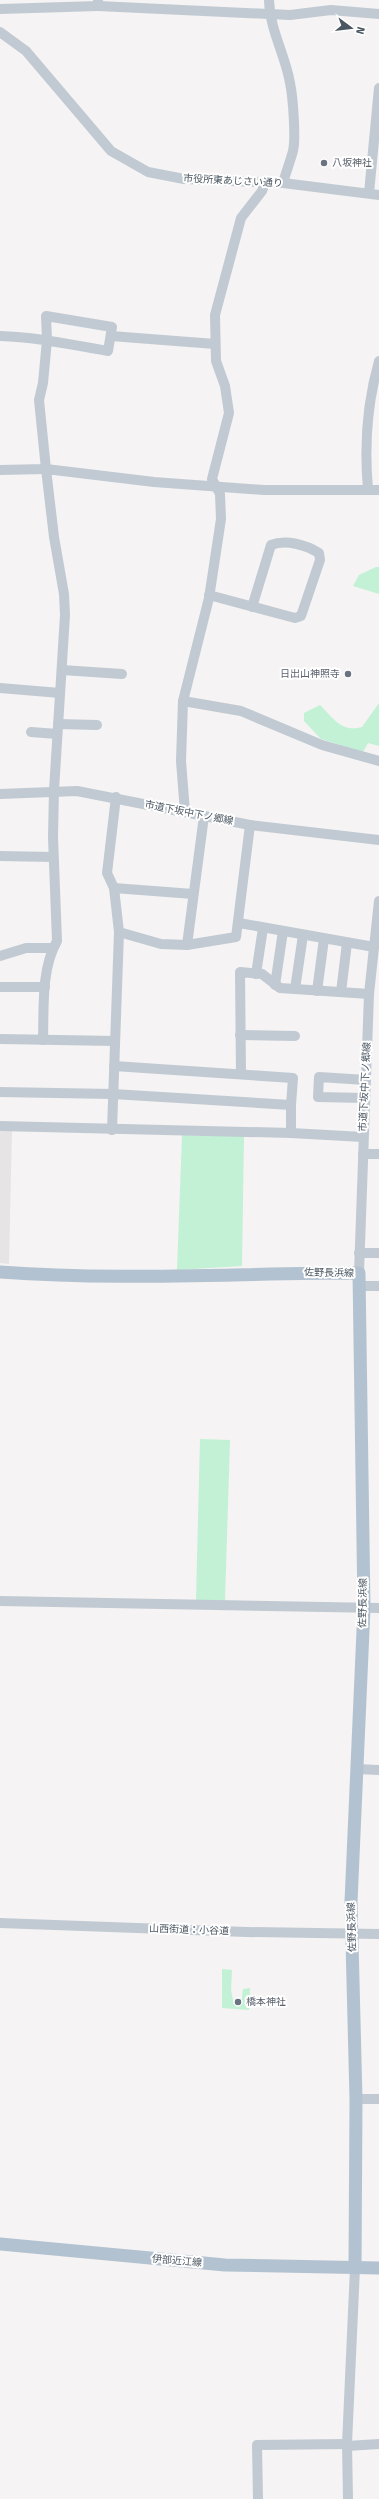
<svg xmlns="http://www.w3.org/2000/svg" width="379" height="2499" font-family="'Fira Sans','Noto Sans JP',sans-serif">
	<rect width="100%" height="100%" fill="#f5f3f3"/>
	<!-- education -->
	<polygon fill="#e6e4e5" points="0,1129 12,1129 9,1264 0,1263"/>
	<!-- green -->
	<g fill="#c3f1d5">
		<polygon points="376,567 379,567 379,594 353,586 359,575"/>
		<path d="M379,703V746L368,743L363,752L321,739L304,721V713L320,705C333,718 342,733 362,727Z"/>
		<polygon points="182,1135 244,1136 242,1266 177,1270"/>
		<polygon points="200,1439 230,1440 225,1601 196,1600"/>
		<polygon points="222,1969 232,1970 231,1990 234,2005 241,2005 243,1989 250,1988 249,2010 222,2008"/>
	</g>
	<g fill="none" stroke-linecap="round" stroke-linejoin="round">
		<!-- minor -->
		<g stroke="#c1cad2" stroke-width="10">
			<path d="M269,0C270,31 285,54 290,83C293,97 296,138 293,151C290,162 286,172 283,183"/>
			<polyline points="98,6 290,15 331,10 379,14"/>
			<polyline points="0,9 98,6 98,0"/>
			<polyline points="0,32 26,51 111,151 148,172 184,179 283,183 379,195"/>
			<polyline points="369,193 379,88"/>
			<path d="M0,336C37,337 72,345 108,351L112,327L46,316L47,340L43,383L39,400L46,469L0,470"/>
			<polyline points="111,336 215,344"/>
			<path d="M368,489C364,445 367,403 379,361"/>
			<path d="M209,595L295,618L301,616L320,560L319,553C306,545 286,539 271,545L252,607"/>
			<polyline points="62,670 122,674"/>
			<polyline points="0,688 60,693"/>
			<polyline points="183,701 241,711 322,745 379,761"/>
			<polyline points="58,724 97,725"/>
			<polyline points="31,732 57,734"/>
			<polyline points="0,794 77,791 250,825 379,840"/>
			<polyline points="185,812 181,761 183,701 209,598 221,519 220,494 212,479 229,413 225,386 216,361 215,315 241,218 262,191 265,183"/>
			<polyline points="0,856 53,857"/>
			<polyline points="114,888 193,894"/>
			<polyline points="239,923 374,947"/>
			<polyline points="119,932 161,944 187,945 236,937 250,825"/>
			<polyline points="187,945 204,816"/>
			<polyline points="0,956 26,948 53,948"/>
			<polyline points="256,974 263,928"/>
			<polyline points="275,985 283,931"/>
			<polyline points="0,987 45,987"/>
			<polyline points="295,989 303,935"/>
			<polyline points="317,991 324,939"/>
			<polyline points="341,992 347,943"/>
			<polyline points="240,1035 295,1036"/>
			<polyline points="0,1039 115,1041"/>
			<path d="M43,1040C44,1008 41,969 57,941L53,837L54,790L65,615L64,594L54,537L46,469L154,482L264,490H379"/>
			<polyline points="114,1066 293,1078 291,1105"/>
			<polyline points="241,1074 240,972 262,974 280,988 369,994"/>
			<polyline points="0,1092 113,1094 291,1105 291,1133"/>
			<polyline points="365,1098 318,1097 319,1077 366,1080"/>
			<polyline points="0,1126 291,1133 363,1137"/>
			<polyline points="112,1130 119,932 114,888 107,873 116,797"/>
			<polyline points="363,1154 379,1154"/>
			<polyline points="359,1253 379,1253"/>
			<polyline points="359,1273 369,994 379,901"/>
			<polyline points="359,1286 379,1286"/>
			<polyline points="0,1601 379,1608"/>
			<polyline points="356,1769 379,1770"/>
			<polyline points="0,1923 246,1932 379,1934"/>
			<polyline points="356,2099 379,2099"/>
			<polyline points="347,2446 379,2444"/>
			<polyline points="258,2499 257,2445 347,2444"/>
			<polyline points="348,2499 347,2444 355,2268"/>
		</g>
		<!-- major -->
		<g stroke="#b3c2d1" stroke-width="13">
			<path d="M0,1272C119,1281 239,1273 359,1273L364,1608L351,1902L356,2099L355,2268"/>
			<polyline points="0,2244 225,2265 379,2268"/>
		</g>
	</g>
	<!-- markers -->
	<g fill="#6b7280" stroke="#fff" stroke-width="1.5">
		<circle cx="324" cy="163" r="4"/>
		<circle cx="348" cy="674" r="4"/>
		<circle cx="238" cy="2002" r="4"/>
	</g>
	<g text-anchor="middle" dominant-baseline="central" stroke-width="4" stroke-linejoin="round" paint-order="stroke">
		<!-- worship labels -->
		<g font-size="10" fill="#5b616d" stroke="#fff" text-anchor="start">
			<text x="332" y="163">八坂神社</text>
			<text x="340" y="674" text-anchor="end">日出山神照寺</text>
			<text x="246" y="2002">橋本神社</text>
		</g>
		<!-- street labels -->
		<g font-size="10" fill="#4a5661" stroke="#fff">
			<text transform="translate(233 181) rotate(3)">市役所東あじさい通り</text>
			<text transform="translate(189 813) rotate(11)">市道下坂中下ノ郷線</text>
			<text transform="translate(365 1087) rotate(-87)">市道下坂中下ノ郷線</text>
			<text transform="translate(329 1273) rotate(1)">佐野長浜線</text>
			<text transform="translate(363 1603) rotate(-89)">佐野長浜線</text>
			<text transform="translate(352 1927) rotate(-92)">佐野長浜線</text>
			<text transform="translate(189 1930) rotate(2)">山西街道：小谷道</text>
			<text transform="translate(177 2261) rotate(5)">伊部近江線</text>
		</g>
	</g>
	<!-- north arrow -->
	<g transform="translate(351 28) rotate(105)" stroke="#ffffff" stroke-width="3" paint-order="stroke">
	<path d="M0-3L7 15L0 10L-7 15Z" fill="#4a5661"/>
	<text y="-6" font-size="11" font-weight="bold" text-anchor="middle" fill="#4a5661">N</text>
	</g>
</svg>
